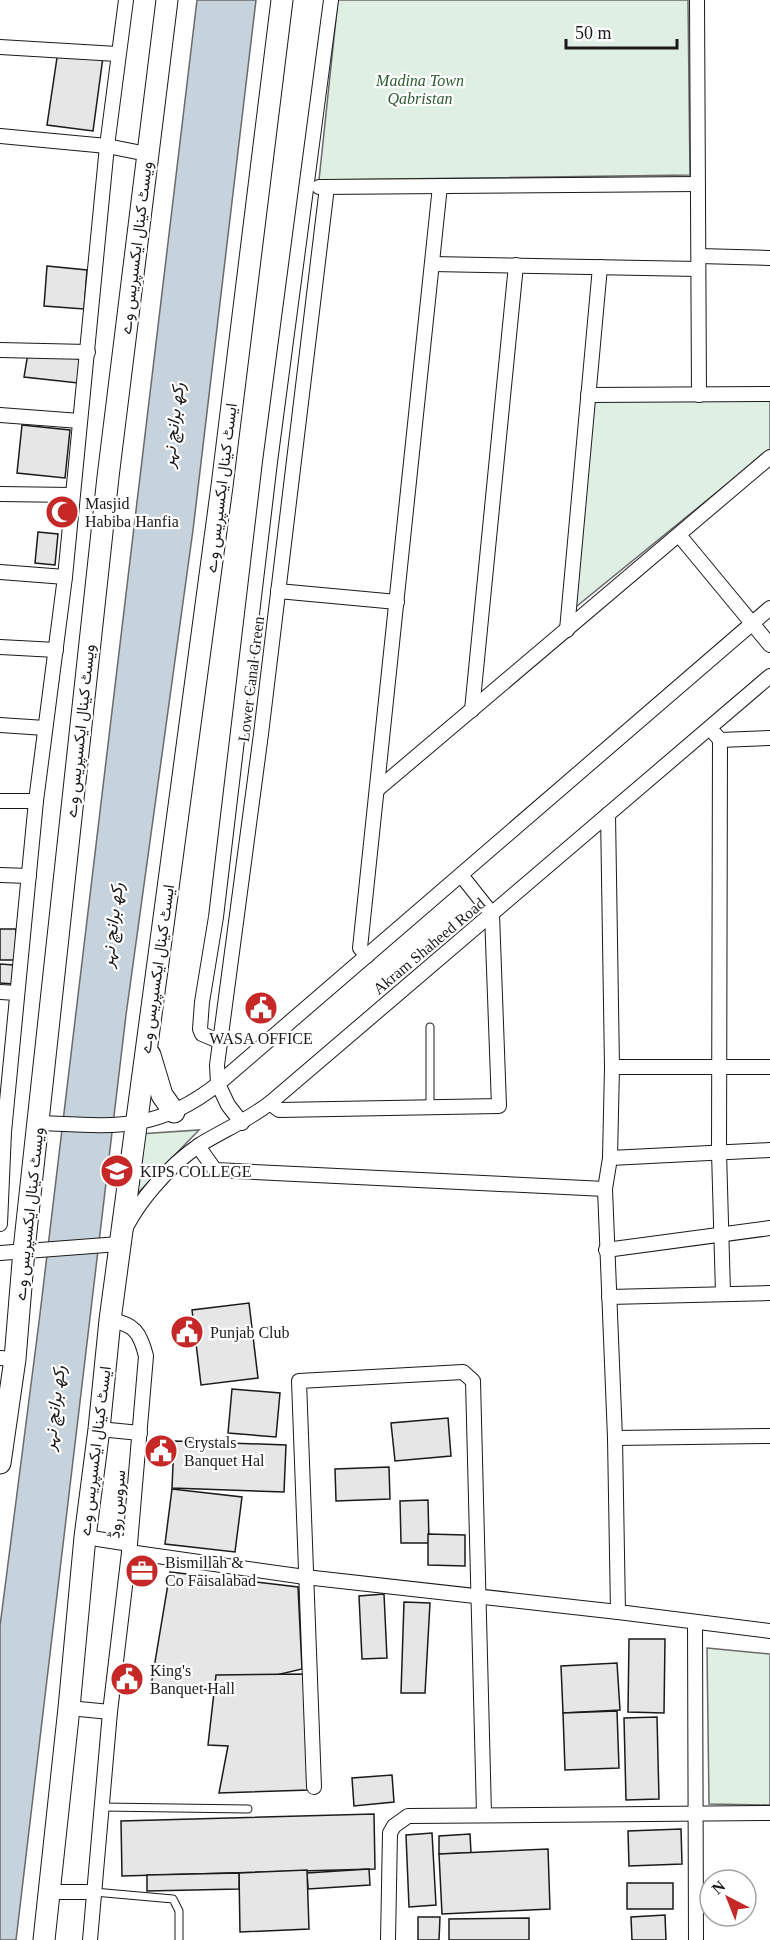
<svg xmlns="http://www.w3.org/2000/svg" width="770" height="1940" font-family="'Times New Roman',Vazirmatn,serif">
	<rect width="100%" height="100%" fill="#fff"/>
	<!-- green -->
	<g fill="#e0efe3" stroke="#6a6a6a" stroke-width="1.5">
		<polygon points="338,0 688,0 690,175 319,180"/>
		<polygon points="770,398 770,449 572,610 593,401"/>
		<polygon points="199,1130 134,1197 139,1134"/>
		<polygon points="707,1648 770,1654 770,1805 709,1804"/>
	</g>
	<!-- water -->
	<polygon fill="#c6d2dc" stroke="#6a6a6a" stroke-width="1.5" points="197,0 256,0 193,530 126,1015 16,1940 0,1940 0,1626 39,1322"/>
	<!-- building -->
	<g fill="#e6e6e6" stroke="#1a1a1a" stroke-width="1.5">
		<polygon points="58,51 103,57 93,131 47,125"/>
		<polygon points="47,266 87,270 84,309 44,306"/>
		<polygon points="28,353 81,359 78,383 24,377"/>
		<polygon points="22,425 70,430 65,478 17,473"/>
		<polygon points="38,532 58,534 55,565 35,563"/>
		<polygon points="0,929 16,929 15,960 0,960"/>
		<polygon points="0,964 14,965 13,984 0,983"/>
		<polygon points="249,1303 258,1378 201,1385 192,1310"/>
		<polygon points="232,1389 280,1393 276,1437 228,1433"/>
		<polygon points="448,1418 451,1456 395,1461 391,1423"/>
		<polygon points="174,1441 286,1445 284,1492 172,1488"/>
		<polygon points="389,1467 390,1499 336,1501 335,1469"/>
		<polygon points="172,1489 242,1497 235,1552 165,1544"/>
		<polygon points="428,1500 429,1543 401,1543 400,1501"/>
		<polygon points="428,1534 465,1535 465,1566 428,1565"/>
		<polygon points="170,1572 298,1587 302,1669 213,1690 151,1686"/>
		<polygon points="384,1594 387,1658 362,1659 359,1596"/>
		<polygon points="404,1602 430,1603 425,1693 401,1693"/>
		<polygon points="629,1639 665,1639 664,1713 628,1712"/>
		<polygon points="617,1663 620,1710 563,1713 561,1666"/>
		<polygon points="307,1674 310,1790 219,1793 228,1746 208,1745 216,1675"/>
		<polygon points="617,1711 619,1768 565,1770 563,1713"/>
		<polygon points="657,1717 659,1799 626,1800 624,1718"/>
		<polygon points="392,1775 394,1802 354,1806 352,1778"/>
		<polygon points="374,1814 375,1869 122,1876 121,1821"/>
		<polygon points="681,1829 682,1864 629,1866 628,1831"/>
		<polygon points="432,1833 436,1905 409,1907 406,1835"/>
		<polygon points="470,1834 471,1853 439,1854 439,1836"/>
		<polygon points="548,1849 550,1909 442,1914 439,1854"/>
		<polygon points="369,1869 370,1885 308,1889 307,1873"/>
		<polygon points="307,1870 309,1929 240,1932 239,1873"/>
		<polygon points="239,1873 239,1889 147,1891 147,1875"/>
		<rect x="627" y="1883" width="46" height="26"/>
		<polygon points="665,1915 666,1940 632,1940 631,1917"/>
		<polygon points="418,1917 440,1917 439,1940 418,1940"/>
		<polygon points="529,1918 529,1940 449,1940 449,1919"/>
	</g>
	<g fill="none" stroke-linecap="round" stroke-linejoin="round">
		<!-- lane casing -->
		<g stroke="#1a1a1a" stroke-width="9">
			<g id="lane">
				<polyline points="430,1027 430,1108"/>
				<polyline points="102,1807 248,1809"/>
				<polyline points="94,1892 173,1899 179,1911 179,1940"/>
			</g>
		</g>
		<!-- street casing -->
		<g stroke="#1a1a1a" stroke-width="16">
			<g id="street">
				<polyline points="697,0 699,395"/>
				<polyline points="0,47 117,54"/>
				<polyline points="0,136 107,146 147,154"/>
				<polyline points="319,187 698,184"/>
				<polyline points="699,256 770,258"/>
				<polyline points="432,264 698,269"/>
				<polyline points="0,350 88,352"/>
				<polyline points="588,395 770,394"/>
				<polyline points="0,415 80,421"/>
				<polyline points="0,494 72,495"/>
				<polyline points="679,535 770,645"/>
				<polyline points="0,572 65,577"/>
				<polyline points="278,591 397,602"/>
				<polyline points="567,630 600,267"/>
				<polyline points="0,647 56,650"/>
				<polyline points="472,710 516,265"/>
				<polyline points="0,725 45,728"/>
				<polyline points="715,734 720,740 770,738"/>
				<polyline points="720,740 719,1152 723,1293"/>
				<polyline points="378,789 770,457"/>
				<polyline points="0,801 36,801"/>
				<polyline points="608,814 612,1067 610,1158 605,1189 615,1438 618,1612 770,1631"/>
				<polyline points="0,875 29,876"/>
				<polyline points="367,956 360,948 440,186"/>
				<polyline points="0,992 17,993"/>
				<polyline points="221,1042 202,1034 200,1029 202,1002 216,917 270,462 331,0"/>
				<polyline points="612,1067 770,1067"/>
				<polyline points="270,1103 279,1110 499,1106 492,914 461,875"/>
				<path d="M39,1123C113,1126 156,1133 218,1084L217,1065L261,734L327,187"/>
				<polyline points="242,1123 228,1105 218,1084 770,608"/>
				<polyline points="198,1146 215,1170 605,1189"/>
				<polyline points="610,1158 770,1150"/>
				<polyline points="0,1224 4,1132 36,801 65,577 107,146 126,0"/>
				<polyline points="606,1250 770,1228"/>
				<path d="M0,1253L119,1244C131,1208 169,1165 201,1144C224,1130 248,1120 270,1103L770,676"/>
				<polyline points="609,1297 770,1293"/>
				<path d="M110,1320C134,1324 140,1332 146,1356L130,1544L110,1712"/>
				<polyline points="0,1358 15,1359"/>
				<polyline points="99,1429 140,1433"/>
				<polyline points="615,1438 770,1436"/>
				<polyline points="85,1537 130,1544"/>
				<polyline points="129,1552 305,1577 618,1612"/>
				<polyline points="695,1622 696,1940"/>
				<polyline points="69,1708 110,1712 90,1940"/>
				<polyline points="314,1787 299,1381 463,1372 473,1381 484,1814"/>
				<polyline points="49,1892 94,1892"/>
				<polyline points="388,1940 390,1833 394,1826 408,1816 770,1813"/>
			</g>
		</g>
		<!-- primary casing -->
		<g stroke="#1a1a1a" stroke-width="23">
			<g id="primary">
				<polyline points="150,1055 162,1095 174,1112"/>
				<polyline points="0,1463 15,1359 24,1250 108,477 167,0"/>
				<polyline points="44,1940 69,1708 85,1537 99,1429 110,1320 222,486 282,0"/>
			</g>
		</g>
		<!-- lane -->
		<use href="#lane" stroke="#fff" stroke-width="7"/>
		<!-- street -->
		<use href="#street" stroke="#fff" stroke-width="14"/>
		<!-- primary -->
		<use href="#primary" stroke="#fff" stroke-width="21"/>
	</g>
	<!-- icons -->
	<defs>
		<g id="mosque-disc" transform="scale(1.725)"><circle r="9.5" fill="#c62828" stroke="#fff"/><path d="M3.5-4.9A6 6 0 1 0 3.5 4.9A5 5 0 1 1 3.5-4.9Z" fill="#fff"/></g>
		<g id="civic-disc" transform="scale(1.725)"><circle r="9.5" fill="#c62828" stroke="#fff"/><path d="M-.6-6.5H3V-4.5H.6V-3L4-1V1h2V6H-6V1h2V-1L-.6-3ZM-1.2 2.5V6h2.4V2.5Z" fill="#fff"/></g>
		<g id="university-disc" transform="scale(1.725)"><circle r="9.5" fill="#c62828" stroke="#fff"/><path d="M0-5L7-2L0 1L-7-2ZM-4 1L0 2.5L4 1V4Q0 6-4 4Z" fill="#fff"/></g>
		<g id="office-disc" transform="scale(1.725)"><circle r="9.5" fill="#c62828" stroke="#fff"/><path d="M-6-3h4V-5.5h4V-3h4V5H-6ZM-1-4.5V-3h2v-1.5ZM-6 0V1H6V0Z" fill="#fff"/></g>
	</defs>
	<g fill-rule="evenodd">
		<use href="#mosque-disc" x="62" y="512"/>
		<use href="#civic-disc" x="261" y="1008"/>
		<use href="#university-disc" x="117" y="1171"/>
		<use href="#civic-disc" x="187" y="1332"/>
		<use href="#civic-disc" x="161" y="1451"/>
		<use href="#office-disc" x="142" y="1571"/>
		<use href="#civic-disc" x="127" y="1679"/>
	</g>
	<g text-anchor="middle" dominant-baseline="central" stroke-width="4.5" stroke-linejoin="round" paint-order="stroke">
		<!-- park labels -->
		<g font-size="16" font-style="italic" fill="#2b5a34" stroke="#fff">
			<text x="420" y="80">Madina Town<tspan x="420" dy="18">Qabristan</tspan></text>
		</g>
		<!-- street labels -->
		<g font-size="16" fill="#1a1a1a" stroke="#fff">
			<text transform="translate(136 248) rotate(-83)">ویسٹ کینال ایکسپریس وے</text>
			<text transform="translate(221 488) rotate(-83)">ایسٹ کینال ایکسپریس وے</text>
			<text transform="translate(251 679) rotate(-83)">Lower Canal Green</text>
			<text transform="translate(80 731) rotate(-84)">ویسٹ کینال ایکسپریس وے</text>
			<text transform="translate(429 946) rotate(-40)">Akram Shaheed Road</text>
			<text transform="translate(157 969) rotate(-82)">ایسٹ کینال ایکسپریس وے</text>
			<text transform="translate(29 1214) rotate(-84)">ویسٹ کینال ایکسپریس وے</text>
			<text transform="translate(95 1451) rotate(-83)">ایسٹ کینال ایکسپریس وے</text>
			<text transform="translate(117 1504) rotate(-85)">سروس روڈ</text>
		</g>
		<!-- poi labels -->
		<g font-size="16" fill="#1a1a1a" stroke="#fff" text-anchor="start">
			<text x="85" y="503">Masjid<tspan x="85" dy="18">Habiba Hanfia</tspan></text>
			<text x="261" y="1038" text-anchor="middle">WASA OFFICE</text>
			<text x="140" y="1171">KIPS COLLEGE</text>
			<text x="210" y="1332">Punjab Club</text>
			<text x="184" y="1442">Crystals<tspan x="184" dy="18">Banquet Hal</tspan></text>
			<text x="165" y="1562">Bismillah &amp;<tspan x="165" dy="18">Co Faisalabad</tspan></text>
			<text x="150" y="1670">King's<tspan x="150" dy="18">Banquet Hall</tspan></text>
		</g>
		<!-- water labels -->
		<g font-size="18" font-style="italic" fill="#1a1a1a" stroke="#fff">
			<text transform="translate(173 425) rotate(-83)">رکھ برانچ نہر</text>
			<text transform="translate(112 925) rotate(-83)">رکھ برانچ نہر</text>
			<text transform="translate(54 1408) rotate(-83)">رکھ برانچ نہر</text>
		</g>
	</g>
	<!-- north arrow -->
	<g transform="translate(728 1898) rotate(318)"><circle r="28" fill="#ffffff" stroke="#a3a3a3" stroke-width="1.5"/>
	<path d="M0-4.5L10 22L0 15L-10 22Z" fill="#c62828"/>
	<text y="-9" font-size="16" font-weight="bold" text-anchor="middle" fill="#1a1a1a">N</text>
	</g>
	<!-- scale -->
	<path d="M566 39v9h111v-9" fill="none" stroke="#1a1a1a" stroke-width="3"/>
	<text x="575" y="39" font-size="18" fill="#1a1a1a" stroke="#ffffff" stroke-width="4.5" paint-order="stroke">50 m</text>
</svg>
